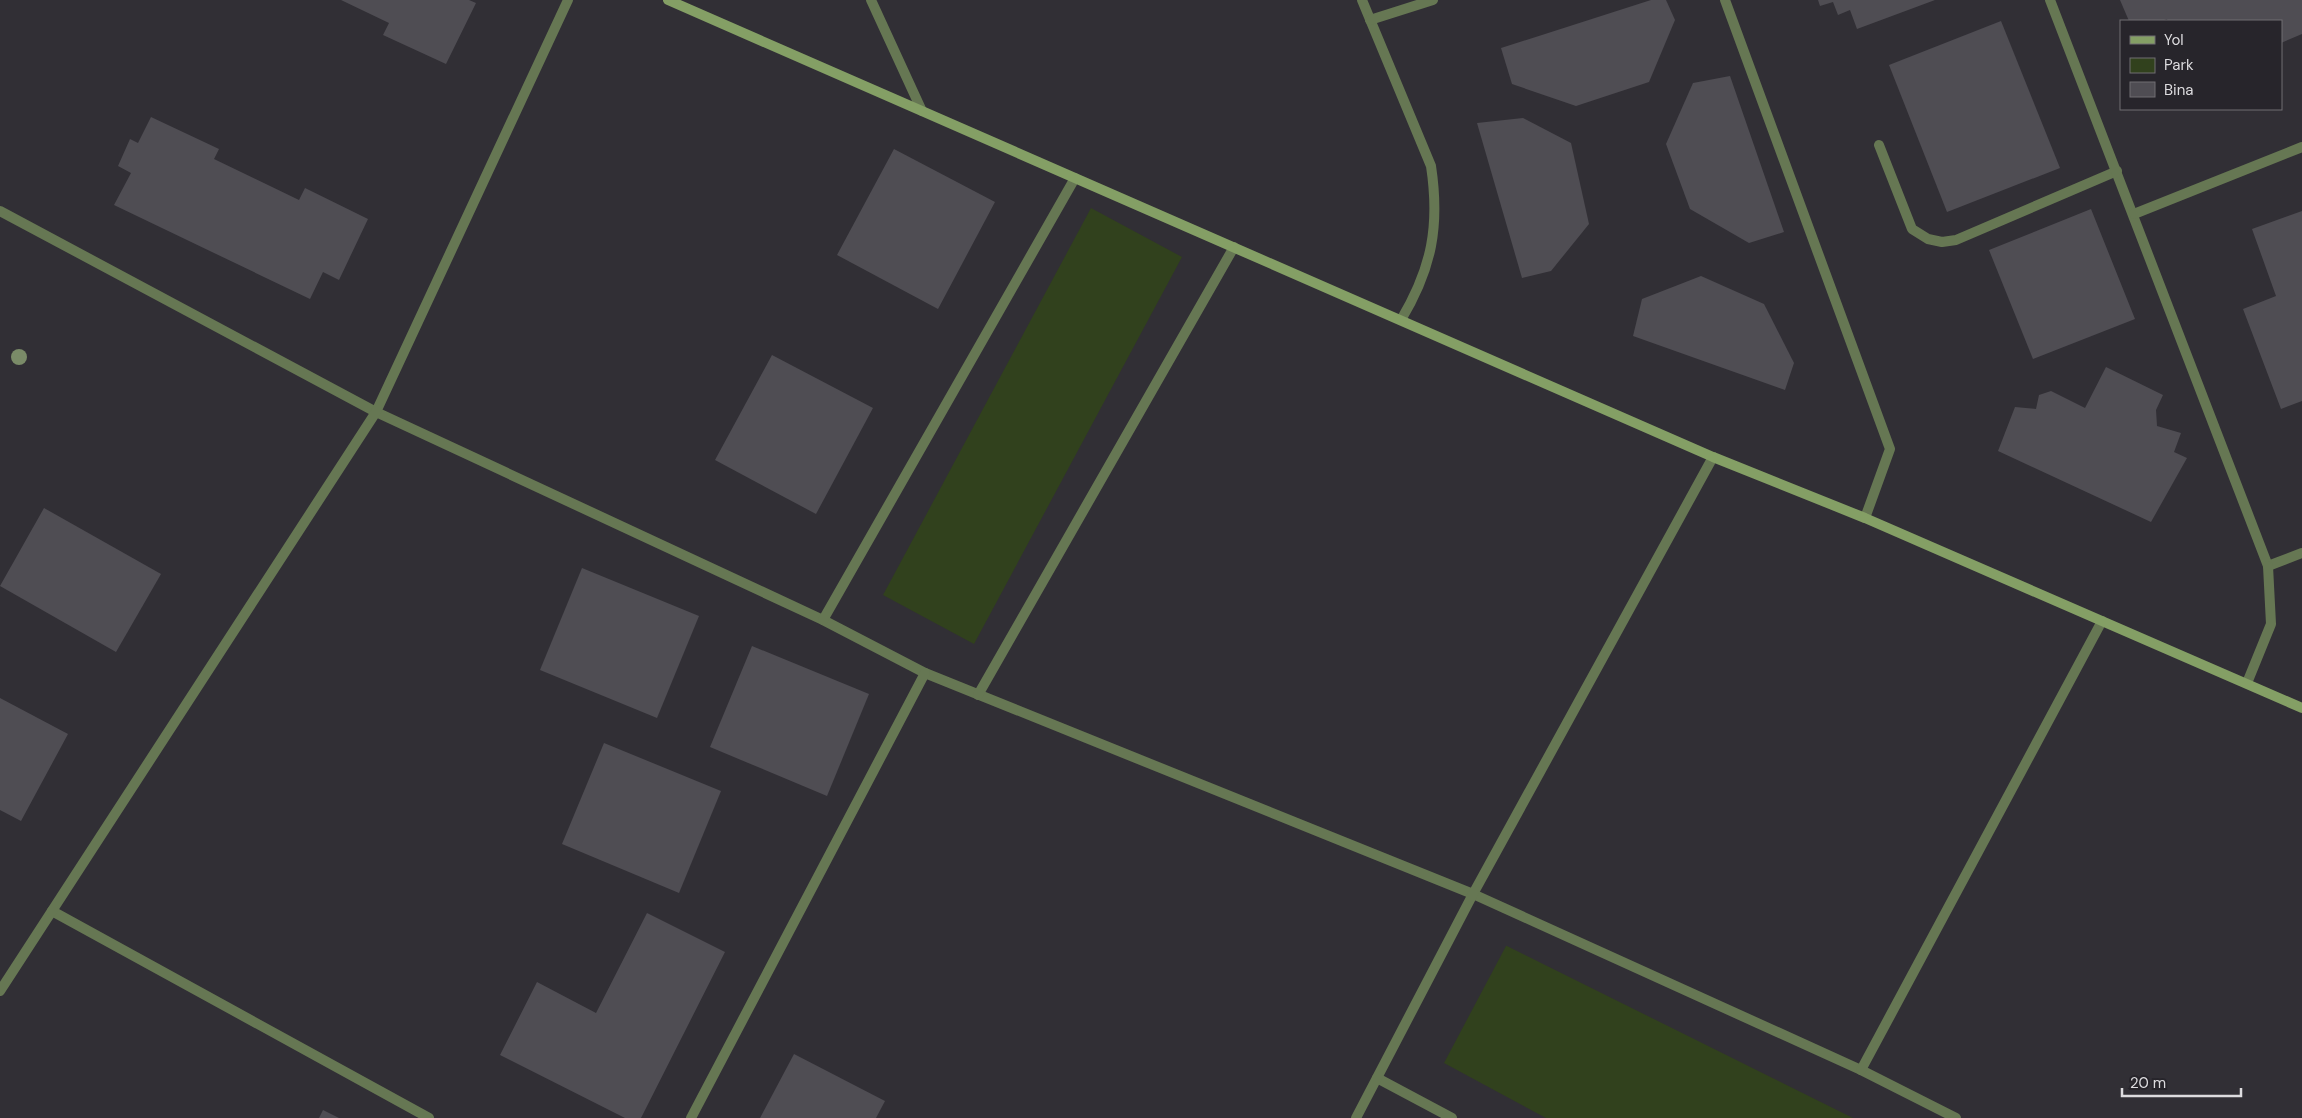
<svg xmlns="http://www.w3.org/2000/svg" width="2302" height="1118" font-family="'DM Sans',sans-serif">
	<rect width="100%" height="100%" fill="#312f35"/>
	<!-- green -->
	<g fill="#31411d">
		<polygon points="1091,208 1182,257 974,644 883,595"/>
		<polygon points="1506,946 1507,946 1853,1118 1546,1118 1444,1063"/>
	</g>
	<!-- building -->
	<g fill="#4f4d53">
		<polygon points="341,0 469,0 476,3 446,64 383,35 389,23"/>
		<polygon points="1651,0 1666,0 1675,20 1649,82 1576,106 1512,84 1501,48"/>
		<polygon points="1818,0 1935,0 1857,29 1850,10 1838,15 1833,2 1820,6"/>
		<polygon points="2120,0 2302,0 2302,34 2281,43 2281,21 2168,21 2167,19 2161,21 2129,21"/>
		<polygon points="2001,21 2060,168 1947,212 1889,65"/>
		<polygon points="1730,76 1784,232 1749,243 1690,209 1666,144 1693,83"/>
		<polygon points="151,117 219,149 214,159 299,200 305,188 368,219 339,280 323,272 310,299 114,205 131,173 118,166 130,139 138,143"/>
		<polygon points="1523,118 1571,143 1589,224 1551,271 1522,278 1477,123"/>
		<polygon points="894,149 995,202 938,309 837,255"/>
		<polygon points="2091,209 2135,319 2033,359 1989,250"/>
		<polygon points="2302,211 2302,401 2281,409 2243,309 2276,296 2252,229"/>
		<polygon points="1701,276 1764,304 1794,363 1785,390 1633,336 1642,299"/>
		<polygon points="772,355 873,408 816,514 715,460"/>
		<polygon points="2106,367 2163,395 2156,410 2157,426 2181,433 2174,452 2187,458 2151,522 1998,451 2015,407 2036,409 2039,395 2051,391 2085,408"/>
		<polygon points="44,508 161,574 116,652 0,586"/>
		<polygon points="582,568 699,616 657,718 540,670"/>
		<polygon points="752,646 869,694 827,796 710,747"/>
		<polygon points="0,698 68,734 21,821 0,810"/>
		<polygon points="604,743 721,791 679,893 562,844"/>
		<polygon points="647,913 725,952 641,1118 625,1118 500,1055 537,982 596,1013"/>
		<polygon points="794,1054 885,1101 876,1118 760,1118"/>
		<polygon points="323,1110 339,1118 319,1118"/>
	</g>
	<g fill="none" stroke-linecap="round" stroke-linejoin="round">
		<!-- lane -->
		<polyline stroke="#667753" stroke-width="10" points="1879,145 1912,229 1928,239 1942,242 1956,240 2117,171"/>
		<!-- street -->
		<g stroke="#667753" stroke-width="10">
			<polyline points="871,0 922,111"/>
			<path d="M1362,0L1431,166C1440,226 1432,268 1401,320"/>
			<polyline points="1725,0 1890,449 1865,518"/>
			<polyline points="2050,0 2268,566 2302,553"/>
			<polyline points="1370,20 1433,0"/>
			<polyline points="0,211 376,412 823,620 925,673 1473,894 1861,1070 1956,1118"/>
			<polyline points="2134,214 2302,147"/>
			<polyline points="823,620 1075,178"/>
			<polyline points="2247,683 2271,624 2268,566"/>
			<polyline points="978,695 1234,247"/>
			<polyline points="52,911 429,1118"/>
			<polyline points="0,991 376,412 568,0"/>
			<polyline points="1861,1070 2102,621"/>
			<polyline points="1377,1078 1452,1118"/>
			<polyline points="691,1118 925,673"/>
			<polyline points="1356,1118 1473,894 1713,457"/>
		</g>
		<!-- secondary -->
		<polyline stroke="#849f65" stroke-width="10" points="668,0 1713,457 1865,518 2302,708"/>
	</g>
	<!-- trees -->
	<circle fill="#7a8b68" cx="19" cy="357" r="8"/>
	<!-- legend -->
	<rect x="2120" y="20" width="162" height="90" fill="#27252b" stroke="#706e73"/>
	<rect x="2130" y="36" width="25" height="8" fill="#849f65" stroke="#706e73"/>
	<text x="2164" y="45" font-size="15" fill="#dddcdf">Yol</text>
	<rect x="2130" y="58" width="25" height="15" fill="#31411d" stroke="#706e73"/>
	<text x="2164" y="70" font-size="15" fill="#dddcdf">Park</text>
	<rect x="2130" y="82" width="25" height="15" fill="#4f4d53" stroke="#706e73"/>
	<text x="2164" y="95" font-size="15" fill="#dddcdf">Bina</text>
	<!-- scale -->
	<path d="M2122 1088v8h119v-8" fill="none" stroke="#dddcdf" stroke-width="2.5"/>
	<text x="2130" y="1088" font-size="15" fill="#dddcdf" stroke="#27252b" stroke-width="4" paint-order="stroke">20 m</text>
</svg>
